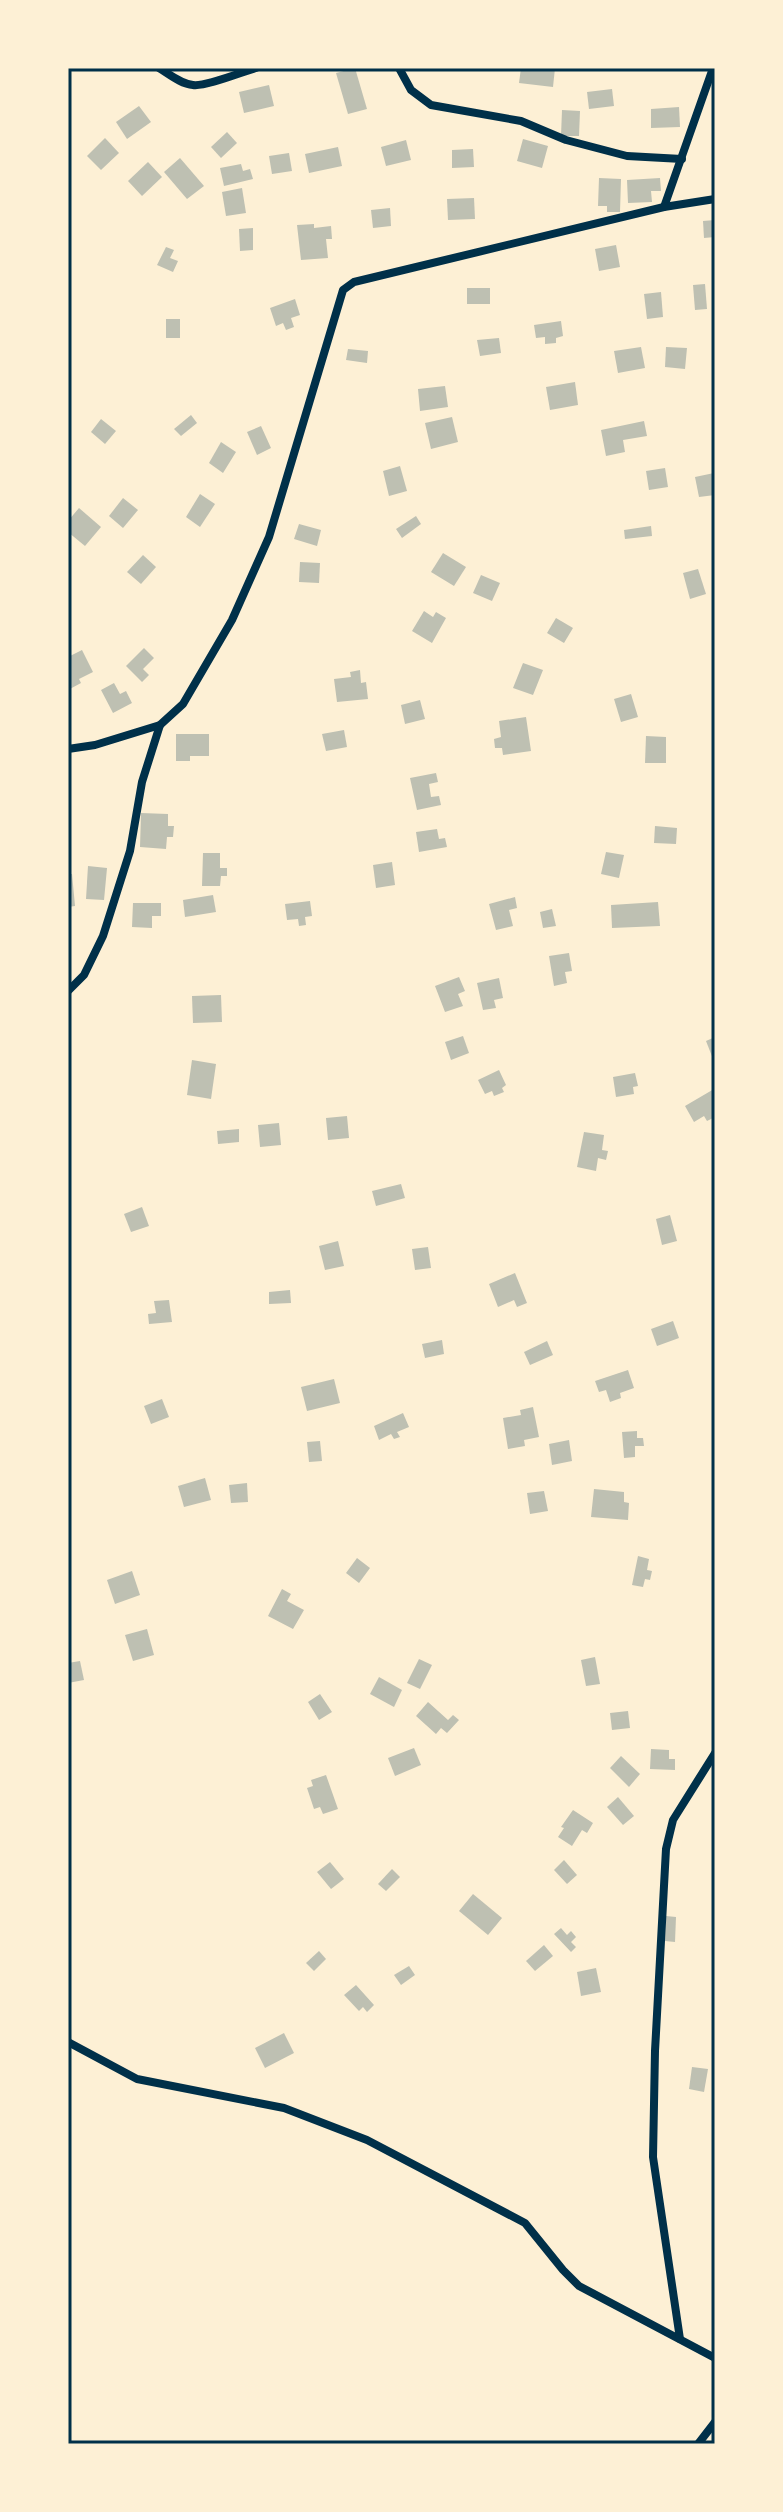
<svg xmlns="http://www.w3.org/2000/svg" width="783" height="2512" font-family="Mulish,sans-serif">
	<rect width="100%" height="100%" fill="#fdf0d5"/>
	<!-- building -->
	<g fill="#bec0b2">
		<polygon points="355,68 367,109 348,114 336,73"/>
		<polygon points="521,68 555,68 553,87 519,83"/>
		<polygon points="269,85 274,106 244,113 239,92"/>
		<polygon points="612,89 614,106 589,109 587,92"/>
		<polygon points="139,106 151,122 127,139 116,122"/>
		<polygon points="679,107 680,127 651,128 651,109"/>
		<polygon points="562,110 580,111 579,136 561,136"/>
		<polygon points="227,132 237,143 221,158 211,147"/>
		<polygon points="105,138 119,153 101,170 87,156"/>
		<polygon points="523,139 548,146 542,168 517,161"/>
		<polygon points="406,140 411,160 386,166 381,147"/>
		<polygon points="338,147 342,166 309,173 305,154"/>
		<polygon points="473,149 474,167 452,168 452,150"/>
		<polygon points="289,153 292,171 272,174 269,156"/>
		<polygon points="180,158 204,186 187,199 164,172"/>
		<polygon points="148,162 162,177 142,196 128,181"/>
		<polygon points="241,164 243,171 250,169 253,179 224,186 220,168"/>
		<polygon points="599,178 621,179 620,212 607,212 607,206 598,206"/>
		<polygon points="660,178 661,191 651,191 652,202 628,203 627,180"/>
		<polygon points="242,188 246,213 226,216 222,192"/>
		<polygon points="474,198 475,219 448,220 447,199"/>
		<polygon points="390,208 391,226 373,228 371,210"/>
		<polygon points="715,220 715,237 704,238 703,221"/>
		<polygon points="314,224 314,228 331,226 332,239 326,239 328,258 301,260 297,225"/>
		<polygon points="253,228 253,250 240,251 239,229"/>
		<polygon points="616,245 620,267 599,271 595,249"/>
		<polygon points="166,247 174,250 170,258 178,261 173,272 157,265"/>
		<polygon points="705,284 707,309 695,310 693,285"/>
		<rect x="467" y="288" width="23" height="16"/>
		<polygon points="661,292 663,317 647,319 644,294"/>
		<polygon points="295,299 300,315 291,318 294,327 286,330 283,323 276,326 270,308"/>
		<rect x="166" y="319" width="14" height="19"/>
		<polygon points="561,321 563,336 556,338 556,343 545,344 545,337 536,338 534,325"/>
		<polygon points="499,338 501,353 480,356 477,340"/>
		<polygon points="641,347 645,368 618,373 614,351"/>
		<polygon points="666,347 687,348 685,369 665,367"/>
		<polygon points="348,349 368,351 367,363 346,360"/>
		<polygon points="575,382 578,405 550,410 546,387"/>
		<polygon points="445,386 448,407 420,411 418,389"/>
		<polygon points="191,415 197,423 181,436 174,429"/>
		<polygon points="452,417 458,442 431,449 425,423"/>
		<polygon points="101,419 116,431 105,444 91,432"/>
		<polygon points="644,421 647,436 623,440 625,452 606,456 601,430"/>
		<polygon points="261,426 271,448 257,455 247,432"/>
		<polygon points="221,442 236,452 223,473 209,463"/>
		<polygon points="400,466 407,491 389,496 383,471"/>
		<polygon points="665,468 668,487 649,490 646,471"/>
		<polygon points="714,473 715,495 699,497 695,477"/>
		<polygon points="200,494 215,504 200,527 186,517"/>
		<polygon points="123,498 138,510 123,528 109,516"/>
		<polygon points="79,508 101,527 85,546 68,532 68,521"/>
		<polygon points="416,516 421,524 402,538 396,529"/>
		<polygon points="299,524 321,530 317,546 294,539"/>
		<polygon points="651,526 652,536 625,539 624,530"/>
		<polygon points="443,553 466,567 454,586 431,572"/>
		<polygon points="143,555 156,567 141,584 127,572"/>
		<polygon points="300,562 320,563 319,583 299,582"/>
		<polygon points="698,569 706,594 690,599 683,573"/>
		<polygon points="481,575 500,583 492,601 473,593"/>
		<polygon points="424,611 433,617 436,612 446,618 432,643 412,631"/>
		<polygon points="556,618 573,628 564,643 547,633"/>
		<polygon points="144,648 154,658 143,669 149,675 142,682 126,666"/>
		<polygon points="82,650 93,672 79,679 81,683 68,690 68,657"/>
		<polygon points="523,663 543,670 533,695 513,688"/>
		<polygon points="360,670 361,683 366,682 368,699 337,702 334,679 351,677 350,672"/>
		<polygon points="114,683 120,694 126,691 132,703 113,713 101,690"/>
		<polygon points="631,694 638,717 621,722 614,699"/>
		<polygon points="420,700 425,719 405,724 401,705"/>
		<polygon points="526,717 531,751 503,755 502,748 495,748 494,739 501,737 499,721"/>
		<polygon points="344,730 347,747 326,751 322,734"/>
		<polygon points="176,734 209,734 209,756 190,756 190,761 176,761"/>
		<polygon points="646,736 666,737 666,763 645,763"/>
		<polygon points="436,773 438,782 429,784 431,797 439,796 441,805 417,810 410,778"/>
		<polygon points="141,813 168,814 168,826 174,826 173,837 167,837 166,849 140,847"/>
		<polygon points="655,826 677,828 676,844 654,843"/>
		<polygon points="437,829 439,839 445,838 447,847 419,852 416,832"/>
		<polygon points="606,852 624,855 619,878 601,874"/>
		<polygon points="203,853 220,853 220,868 227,868 227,876 221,876 220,886 202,886"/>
		<polygon points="392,862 395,885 376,888 373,865"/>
		<polygon points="88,866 107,868 104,900 86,899"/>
		<polygon points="68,874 72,874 75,906 68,907"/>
		<polygon points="213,895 216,912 185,917 183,900"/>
		<polygon points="515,897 517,908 509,910 513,926 496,930 489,904"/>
		<polygon points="310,901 312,916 305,917 306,925 299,926 298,919 287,920 285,904"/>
		<polygon points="658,902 660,926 612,928 611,905"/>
		<polygon points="133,903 161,903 161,916 152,916 152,928 132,927"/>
		<polygon points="552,909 556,926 543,928 540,912"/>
		<polygon points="569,953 572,971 565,972 567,983 554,986 549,956"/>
		<polygon points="459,977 465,991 458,994 463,1006 445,1012 435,986"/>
		<polygon points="499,978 503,998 494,1000 496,1008 483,1010 477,983"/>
		<polygon points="221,995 222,1022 193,1023 192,996"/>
		<polygon points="463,1036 469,1053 451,1060 445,1042"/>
		<polygon points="715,1037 715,1064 706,1041"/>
		<polygon points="192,1060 216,1064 211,1099 187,1095"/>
		<polygon points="499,1070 506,1085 502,1088 504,1092 494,1096 492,1091 485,1094 478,1080"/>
		<polygon points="635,1073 638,1086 633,1087 634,1094 616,1097 613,1077"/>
		<polygon points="714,1089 715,1110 712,1112 715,1117 707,1121 704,1116 694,1122 685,1106"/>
		<polygon points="347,1116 349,1138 328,1140 326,1118"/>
		<polygon points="279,1123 281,1145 260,1147 258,1125"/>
		<polygon points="239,1129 239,1142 218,1144 217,1131"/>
		<polygon points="584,1132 604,1135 602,1150 608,1151 606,1160 598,1158 596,1171 577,1167"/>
		<polygon points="401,1184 405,1198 376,1206 372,1191"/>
		<polygon points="142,1207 149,1226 131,1232 124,1214"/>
		<polygon points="670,1215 677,1241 662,1245 656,1219"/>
		<polygon points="338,1241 344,1266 325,1270 319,1246"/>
		<polygon points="428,1247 431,1268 415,1270 412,1249"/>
		<polygon points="515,1273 527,1303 517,1307 514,1300 498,1307 489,1284"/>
		<polygon points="290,1290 291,1303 269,1304 269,1292"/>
		<polygon points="169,1300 172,1322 149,1324 148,1314 156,1313 154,1301"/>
		<polygon points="673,1321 679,1338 657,1346 651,1329"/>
		<polygon points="442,1340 444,1354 425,1358 422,1344"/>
		<polygon points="547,1341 553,1355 530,1365 524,1352"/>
		<polygon points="628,1370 634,1388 620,1393 621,1398 610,1402 606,1390 599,1392 595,1381"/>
		<polygon points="334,1379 340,1403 307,1411 301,1387"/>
		<polygon points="162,1399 169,1417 151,1424 144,1406"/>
		<polygon points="533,1407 539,1437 524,1440 525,1446 508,1449 503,1418 521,1415 520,1410"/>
		<polygon points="403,1413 409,1427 397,1432 400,1437 394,1439 391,1434 379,1440 374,1426"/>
		<polygon points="637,1431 637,1438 643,1438 644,1446 635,1446 635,1457 624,1458 622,1432"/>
		<polygon points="569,1440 572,1461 552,1465 549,1444"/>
		<polygon points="320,1441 322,1461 309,1462 307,1442"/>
		<polygon points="205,1478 211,1500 184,1507 178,1486"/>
		<polygon points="247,1483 248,1502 231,1503 229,1485"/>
		<polygon points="594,1489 624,1492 624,1502 629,1503 628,1520 591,1517"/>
		<polygon points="544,1491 548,1511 530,1514 527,1493"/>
		<polygon points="638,1556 649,1559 647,1570 652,1571 650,1580 645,1579 643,1587 632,1585"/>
		<polygon points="357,1558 370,1568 359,1583 346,1573"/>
		<polygon points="132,1571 140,1595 115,1604 107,1580"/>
		<polygon points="282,1589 291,1594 287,1601 304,1610 293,1629 268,1616"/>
		<polygon points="147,1629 154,1655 133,1661 125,1635"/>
		<polygon points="595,1657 600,1684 586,1686 581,1660"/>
		<polygon points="419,1659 432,1665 420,1689 407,1683"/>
		<polygon points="80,1661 84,1680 68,1683 68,1663"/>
		<polygon points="379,1677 402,1690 394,1707 370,1694"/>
		<polygon points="320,1694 332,1712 319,1720 308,1702"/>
		<polygon points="428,1702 448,1720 453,1715 459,1720 447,1733 441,1728 436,1734 416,1716"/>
		<polygon points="628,1711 630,1728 612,1730 610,1713"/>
		<polygon points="414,1748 421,1765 395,1776 388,1758"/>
		<polygon points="651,1749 669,1750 669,1759 675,1759 675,1770 650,1769"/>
		<polygon points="621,1756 640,1774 629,1787 610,1768"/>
		<polygon points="326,1775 338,1809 323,1814 320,1807 314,1809 307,1788 313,1786 311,1780"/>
		<polygon points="618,1797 634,1816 623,1825 607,1807"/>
		<polygon points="573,1810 593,1823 587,1833 582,1830 572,1846 558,1837 564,1828 561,1827"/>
		<polygon points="564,1860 577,1875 567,1884 554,1870"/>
		<polygon points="330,1862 344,1879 331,1889 317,1872"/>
		<polygon points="392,1869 400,1877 386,1891 378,1884"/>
		<polygon points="473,1894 502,1918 488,1935 459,1911"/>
		<polygon points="666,1916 676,1917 675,1942 665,1941"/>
		<polygon points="561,1928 567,1935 571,1931 576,1937 571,1942 576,1947 571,1952 554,1934"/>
		<polygon points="544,1945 553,1956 535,1971 526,1961"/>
		<polygon points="319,1951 326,1959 314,1971 306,1963"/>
		<polygon points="409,1966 415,1975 401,1985 394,1975"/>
		<polygon points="596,1968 601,1992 581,1996 577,1972"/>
		<polygon points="356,1985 374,2005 367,2012 363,2007 359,2011 344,1995"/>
		<polygon points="284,2033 294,2053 265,2068 255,2048"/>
		<polygon points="692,2067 708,2069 704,2092 689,2089"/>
	</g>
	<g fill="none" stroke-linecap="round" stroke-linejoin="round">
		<!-- minor -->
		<g stroke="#003049" stroke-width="8">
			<path d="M159,68C169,74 181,84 193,85C205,87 242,72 256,68"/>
			<polyline points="399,68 411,90 431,105 521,121 566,140 627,156 682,159"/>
			<polyline points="664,207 713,68"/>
			<polyline points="68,749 95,745 160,725 183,704 232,620 269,537 343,290 354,282 664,207 715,199"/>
			<polyline points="68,991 84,975 103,936 130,851 142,782 160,725"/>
			<polyline points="68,2042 137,2079 284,2108 367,2140 525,2223 563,2270 579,2286 715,2358"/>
			<polyline points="680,2339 653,2157 655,2051 666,1849 673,1820 715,1753"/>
			<polyline points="698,2444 715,2422"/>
		</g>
	</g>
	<!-- border -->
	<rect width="783" height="2512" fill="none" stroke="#fdf0d5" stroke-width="140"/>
	<rect x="70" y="70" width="643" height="2372" fill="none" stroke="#003049" stroke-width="3"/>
</svg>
